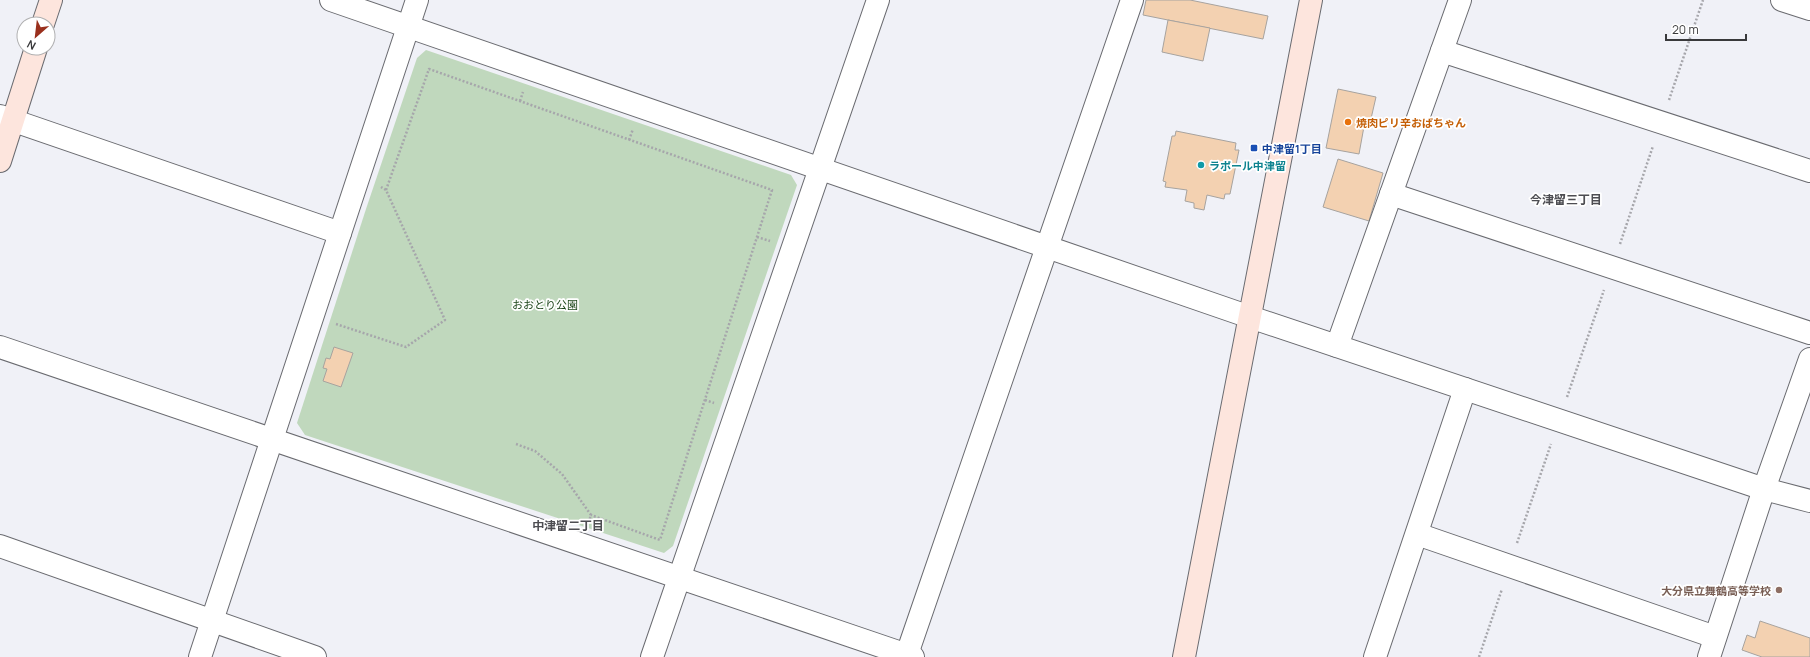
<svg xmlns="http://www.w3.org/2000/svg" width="1810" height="657" font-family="Manrope,'Noto Sans JP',sans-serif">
	<rect width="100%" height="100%" fill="#f0f1f7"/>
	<!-- green -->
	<polygon fill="#c0d8bd" points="426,50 791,175 797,185 673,546 664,553 305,435 297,423 366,209 417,58"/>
	<!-- building -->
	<g fill="#f3d1b1" stroke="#a7a39f">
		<polygon points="1146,0 1190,0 1268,16 1263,39 1143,15"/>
		<polygon points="1168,20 1210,28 1203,61 1162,52"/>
		<polygon points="1338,89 1376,97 1370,123 1365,121 1359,154 1326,148"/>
		<polygon points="1176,131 1236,143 1235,150 1239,150 1230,194 1225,194 1224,199 1207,195 1204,210 1194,208 1194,203 1185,201 1187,190 1165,187 1166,182 1163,181 1172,136 1175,136"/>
		<polygon points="1338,159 1383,173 1369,221 1323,207"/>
		<polygon points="334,347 353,353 341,387 323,381 327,369 323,368 326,358 330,359"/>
		<polygon points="1760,621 1810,638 1810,657 1762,657 1742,650 1747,635 1755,638"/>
	</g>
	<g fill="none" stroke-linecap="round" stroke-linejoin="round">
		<!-- street casing -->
		<g stroke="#6a6b70" stroke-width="24">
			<g id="street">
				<polyline points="331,0 1250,317 1764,489 1810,501"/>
				<polyline points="1782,0 1810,9"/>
				<polyline points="1442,51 1810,171"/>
				<polyline points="0,116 340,233"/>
				<polyline points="1391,194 1810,333"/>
				<polyline points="1337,346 1460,0"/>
				<polyline points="0,347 913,657"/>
				<polyline points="1417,534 1715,637"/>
				<polyline points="0,546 315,657"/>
				<polyline points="200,657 417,0"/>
				<polyline points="652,657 878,0"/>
				<polyline points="906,657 1132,0"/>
				<polyline points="1375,657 1465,389"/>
				<polyline points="1709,657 1764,489 1810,359"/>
			</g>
		</g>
		<!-- secondary casing -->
		<g stroke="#6a6b70" stroke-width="24">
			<g id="secondary">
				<polyline points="43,24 51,0"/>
				<polyline points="0,161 36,48"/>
				<polyline points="1184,657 1311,0"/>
			</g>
		</g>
		<!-- path -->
		<g stroke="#a6a6ab" stroke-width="2.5" stroke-dasharray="2 2" stroke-linecap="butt">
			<polyline points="1669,100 1703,0"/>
			<polyline points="520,101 523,92"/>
			<polyline points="629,140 633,129"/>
			<polyline points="386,190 429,69 772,190 660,540 591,515"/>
			<polyline points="757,237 770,241"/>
			<polyline points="1620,244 1653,146"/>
			<polyline points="336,324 406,347 445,320 386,190 381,187"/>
			<polyline points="1567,397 1604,290"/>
			<polyline points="705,400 714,403"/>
			<polyline points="516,444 535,451 562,474 591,515 589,521"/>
			<polyline points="1517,543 1551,444"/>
			<polyline points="1479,657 1502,589"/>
		</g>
		<!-- street -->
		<use href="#street" stroke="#fff" stroke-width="22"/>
		<!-- secondary -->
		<use href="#secondary" stroke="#fde5dd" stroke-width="22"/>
	</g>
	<!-- markers -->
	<circle fill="#e8710a" stroke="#fff" stroke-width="1.5" cx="1348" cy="122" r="4"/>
	<rect fill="#1a4fb4" stroke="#fff" stroke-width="1.5" x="1250" y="144" width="8" height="8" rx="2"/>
	<circle fill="#0f9aa8" stroke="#fff" stroke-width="1.5" cx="1201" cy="165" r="4"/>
	<circle fill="#8d6e63" stroke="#fff" stroke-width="1.5" cx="1779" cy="590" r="4"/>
	<g text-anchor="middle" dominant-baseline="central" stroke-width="3.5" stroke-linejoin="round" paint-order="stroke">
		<!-- food labels -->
		<g font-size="11" font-weight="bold" fill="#c56008" stroke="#fff" text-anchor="start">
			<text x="1356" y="122">焼肉ピリ辛おばちゃん</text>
		</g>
		<!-- transit labels -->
		<g font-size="11" font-weight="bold" fill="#164399" stroke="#fff" text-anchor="start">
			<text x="1262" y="148">中津留1丁目</text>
		</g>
		<!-- culture labels -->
		<g font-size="11" font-weight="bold" fill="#0d838f" stroke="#fff" text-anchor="start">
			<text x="1209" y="165">ラポール中津留</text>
		</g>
		<!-- park labels -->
		<g font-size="11" fill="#1b4518" stroke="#fff">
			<text x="545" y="304">おおとり公園</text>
		</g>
		<!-- education labels -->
		<g font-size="11" font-weight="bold" fill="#785e54" stroke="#fff" text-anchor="end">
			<text x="1771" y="590">大分県立舞鶴高等学校</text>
		</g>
		<!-- neighbourhood labels -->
		<g font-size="12" font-weight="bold" fill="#4d4d52" stroke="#fff">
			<text x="1566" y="199">今津留三丁目</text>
			<text x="568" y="525">中津留二丁目</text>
		</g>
	</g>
	<!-- north arrow -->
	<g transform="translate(36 36) rotate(208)"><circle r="19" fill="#ffffff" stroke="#b0b0b1"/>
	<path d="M0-3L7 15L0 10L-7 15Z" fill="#9a301d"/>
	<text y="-6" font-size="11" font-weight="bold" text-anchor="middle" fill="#39393b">N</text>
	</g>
	<!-- scale -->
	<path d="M1666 34v6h80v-6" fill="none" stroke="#39393b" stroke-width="2"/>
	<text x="1672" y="34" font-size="12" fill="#39393b" stroke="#ffffff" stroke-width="3" paint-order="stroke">20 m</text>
</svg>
